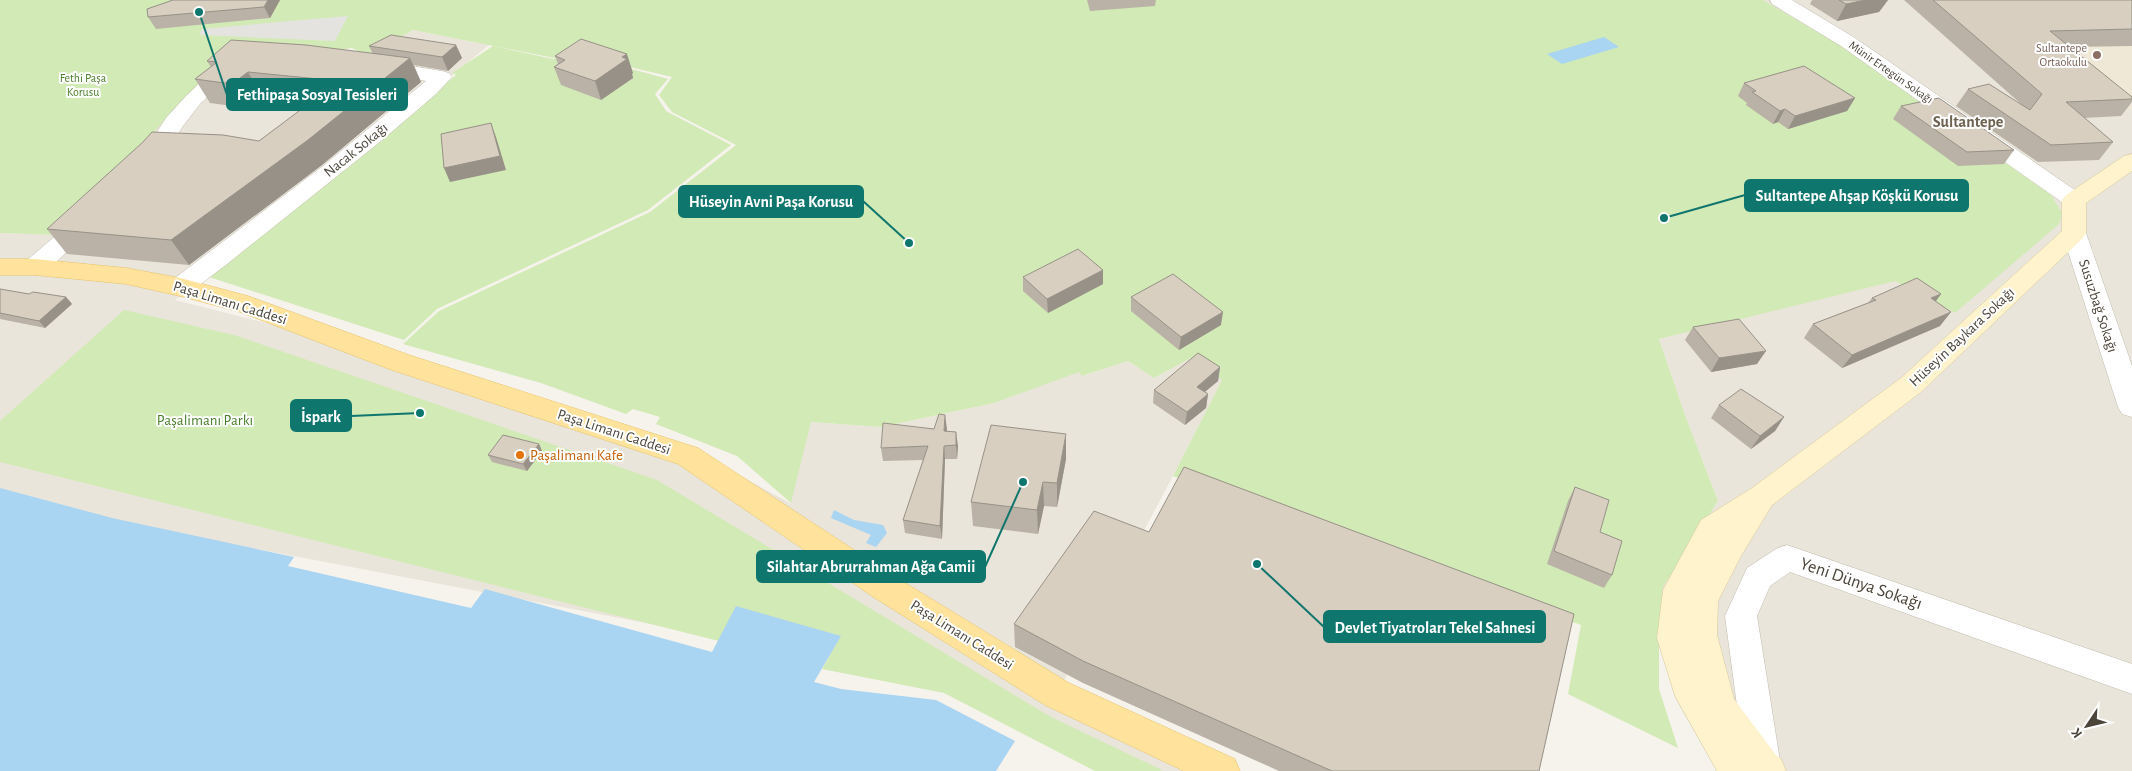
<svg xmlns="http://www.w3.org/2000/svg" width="2132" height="771" font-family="'Alegreya Sans',sans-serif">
	<rect width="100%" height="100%" fill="#f6f3ec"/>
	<!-- residential -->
	<g fill="#eae5da">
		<polygon points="1761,0 2132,0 2132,771 1717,771 1676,700 1659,632 1663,587 1718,501 1685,415 1659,339 1891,278 1955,312 2061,218 2050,192 1832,42"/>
		<polygon points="413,30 489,45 175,300 400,357 688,447 790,503 810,422 881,427 994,403 1079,371 1083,376 1128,361 1154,378 1191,358 1222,380 1173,476 1057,694 1229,771 1112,771 976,686 0,500 0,233 58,235 230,49 367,56"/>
	</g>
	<!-- education -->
	<polygon fill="#efe8d6" points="1991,0 2132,0 2132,111"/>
	<!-- green -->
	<g fill="#d2eab5">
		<polygon points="0,0 1763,0 1841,46 2051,195 2062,213 2059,224 1955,313 1895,281 1659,339 1685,415 1718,501 1663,587 1659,632 1659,689 1678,748 1568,694 1581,625 1173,476 1222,380 1191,358 1154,378 1128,361 1082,376 1079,372 994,403 881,427 811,422 791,503 737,456 656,424 660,417 633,409 626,414 541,383 403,344 439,311 650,212 736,145 672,112 659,95 672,77 588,57 668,79 655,94 666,111 731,145 648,210 437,309 404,340 209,277 456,75 452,73 493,46 553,59 582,56 554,58 413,30 367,56 352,48 312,54 231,49 58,235 0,233"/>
		<polygon points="124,310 234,335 657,480 1051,717 1164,771 1095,771 944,693 822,669 841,636 736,607 719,641 0,462 0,421"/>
	</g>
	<!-- parking -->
	<polygon fill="#e5e3e0" points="348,16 335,41 199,35 202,29"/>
	<!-- water -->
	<g fill="#a9d4f2">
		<polygon points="1604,37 1619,47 1562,64 1547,54"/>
		<polygon points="0,488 112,518 294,557 288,566 471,608 485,589 712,652 736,606 841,636 814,682 841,689 936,700 1015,741 996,771 0,771"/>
		<polygon points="834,510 854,520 883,525 887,533 876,547 866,543 871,535 831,518"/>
	</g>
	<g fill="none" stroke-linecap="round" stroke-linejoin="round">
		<!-- street casing -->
		<g stroke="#c2bbae" stroke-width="1">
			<g id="street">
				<polygon points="1770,0 1792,0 1855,38 2082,195 2086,200 2082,205 2074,207 2066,205 1841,46 1772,4"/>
				<polygon points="229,60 236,62 239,66 200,104 183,126 156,168 148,170 140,168 137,163 166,118 186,96 222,62"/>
				<polygon points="380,61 442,71 449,73 452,77 436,94 381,141 227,264 189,293 180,296 171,293 167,287 171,281 323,166 426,81 373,71 370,67 373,63"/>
				<polygon points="88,212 96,215 100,220 96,225 44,273 35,275 26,273 23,267 26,261 80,215"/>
				<polygon points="2074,225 2083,228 2086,233 2132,366 2132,417 2122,414 2118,407 2062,233 2065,228"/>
				<polygon points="1787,545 2132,664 2132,694 1790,572 1770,586 1757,616 1781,767 1779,771 1736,771 1741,759 1744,758 1725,616 1747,568 1776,549"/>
			</g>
		</g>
		<!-- secondary casing -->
		<g stroke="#d6c79b" stroke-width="1">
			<polygon id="secondary" points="2132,154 2132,171 2086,203 2086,233 2083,238 1921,392 1772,505 1741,556 1718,601 1717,635 1734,699 1776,755 1781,759 1786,771 1717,771 1675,696 1657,638 1663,590 1701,520 1752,488 1901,378 2062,231 2062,200 2066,195 2124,156"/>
		</g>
		<!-- primary casing -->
		<g stroke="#e6c16a" stroke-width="1">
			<polygon id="primary" points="0,259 35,259 126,268 180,278 248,296 409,355 698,448 897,578 1069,683 1235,759 1240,771 1184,771 1045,705 875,598 678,464 389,369 240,312 180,296 126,284 35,275 0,275"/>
		</g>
		<!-- street -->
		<use href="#street" fill="#fff" fill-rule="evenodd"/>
		<!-- secondary -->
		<use href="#secondary" fill="#fff3cd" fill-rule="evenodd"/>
		<!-- primary -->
		<use href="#primary" fill="#ffe39c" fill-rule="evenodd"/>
	</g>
	<!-- wall -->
	<g fill="#bab2a6">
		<polygon points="280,0 270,18 156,29 148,17"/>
		<polygon points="1087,0 1156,0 1155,6 1090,11"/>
		<polygon points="1812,0 1888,0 1879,12 1837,21 1810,4"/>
		<polygon points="1904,0 2132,0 2132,46 2070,47 2132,99 2132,102 2121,116 2084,118 2113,142 2099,160 2038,162 1956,106 1968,89 2021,104"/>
		<polygon points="456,45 462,58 448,71 414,65 421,82 322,165 189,265 67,254 47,229 259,141 313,101 262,96 247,108 210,103 195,79 211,67 207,61 373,54 369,46"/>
		<polygon points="555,56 633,73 632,74 633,78 601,100 561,85 554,67 558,64"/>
		<polygon points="1744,83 1855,98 1847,111 1788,129 1778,122 1773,124 1746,105 1747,103 1738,96"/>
		<polygon points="1901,106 2014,150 2004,164 1958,166 1893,119"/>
		<polygon points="1023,277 1103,284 1048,313 1023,291"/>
		<polygon points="0,289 29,294 66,297 72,304 45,328 0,319"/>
		<polygon points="1131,297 1221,325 1179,350 1131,311"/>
		<polygon points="1872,298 1935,301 1940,326 1842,368 1804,338 1813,324 1868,303"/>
		<polygon points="1693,327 1757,364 1711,372 1685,340"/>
		<polygon points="1220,367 1218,381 1205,392 1208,394 1206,408 1185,425 1153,403 1154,390"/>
		<polygon points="1719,405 1784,417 1775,431 1751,449 1711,418"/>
		<polygon points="947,431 958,446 957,459 945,459 942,539 905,533 903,520 923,460 883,461 881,448"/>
		<polygon points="539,444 542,451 527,471 492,462 488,455"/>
		<polygon points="1066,459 1057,507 1044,506 1038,534 973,526 971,502"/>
		<polygon points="1575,487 1600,532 1612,575 1604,588 1547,564 1568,501"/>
		<polygon points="1014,624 1539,771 1279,771 1083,683 1015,647"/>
	</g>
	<!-- shaded-wall -->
	<g fill="#979187">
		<polygon points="268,0 280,0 270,18 264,7"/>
		<polygon points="1866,0 1888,0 1879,12 1837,21 1846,4"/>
		<polygon points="456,45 462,58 448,71 442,57"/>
		<polygon points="627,54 633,73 632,74 633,78 601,100 595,81 622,57"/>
		<polygon points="410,58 421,82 322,165 189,265 171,240"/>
		<polygon points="248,72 262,96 247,108 232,84"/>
		<polygon points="1855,98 1847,111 1788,129 1795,116"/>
		<polygon points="1785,109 1778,122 1773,124 1780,111"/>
		<polygon points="491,123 496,137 506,170 450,182 444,168"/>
		<polygon points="1103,270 1103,284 1048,313 1047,299"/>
		<polygon points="1941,294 1931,308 1931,298"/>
		<polygon points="66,297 72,304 45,328 39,321"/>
		<polygon points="1223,312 1221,325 1179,350 1181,337"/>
		<polygon points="1951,312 1940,326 1842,368 1852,355"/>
		<polygon points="1766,351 1757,364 1711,372 1719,358"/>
		<polygon points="1220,367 1218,381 1195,400 1197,387"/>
		<polygon points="1208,394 1206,408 1185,425 1187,412"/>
		<polygon points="945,415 947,429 946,444 944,431"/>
		<polygon points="1784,417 1775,431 1751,449 1760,436"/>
		<polygon points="956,432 958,446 957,459 956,445"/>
		<polygon points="1066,434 1066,459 1057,507 1057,483"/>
		<polygon points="539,444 542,451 527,471 523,464"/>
		<polygon points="944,446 945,459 942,539 940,526"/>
		<polygon points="1043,482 1044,506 1038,534 1037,510"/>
	</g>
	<!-- building -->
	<g fill="#d8cfc1" stroke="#979187">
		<polygon points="173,0 268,0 264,7 148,17 147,9"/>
		<polygon points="1839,0 1866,0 1846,4"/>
		<polygon points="1933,0 2132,0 2132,29 2050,31 2132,97 2132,99 2066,102 2113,142 2051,145 1968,89 1989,84 2030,110 2042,94"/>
		<polygon points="391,35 456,45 442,57 369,46"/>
		<polygon points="581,39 627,54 622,57 627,59 595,81 554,67 565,60 555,56"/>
		<polygon points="231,40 306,45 410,58 308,140 171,240 47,229 143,142 152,132 223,135 259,141 339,81 248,72 232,84 195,79 217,62 207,61"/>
		<polygon points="1804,66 1855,98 1795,116 1785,109 1780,111 1752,92 1756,91 1744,83"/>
		<polygon points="1939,98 2014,150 1967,152 1901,106"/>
		<polygon points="491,123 500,156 444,168 441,134"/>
		<polygon points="1078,249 1103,270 1047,299 1023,277"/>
		<polygon points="1173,274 1223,312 1181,337 1131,297"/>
		<polygon points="1917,278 1941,294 1931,298 1951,312 1852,355 1813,324 1876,300 1872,298"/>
		<polygon points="0,289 29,294 33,292 66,297 39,321 0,313"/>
		<polygon points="1739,319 1766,351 1719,358 1693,327"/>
		<polygon points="1198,353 1220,367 1197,387 1208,394 1187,412 1154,390"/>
		<polygon points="1741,389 1784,417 1760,436 1719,405"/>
		<polygon points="939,414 945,415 944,431 956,432 956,445 944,446 940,526 903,520 928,446 881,448 883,423 934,429"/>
		<polygon points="991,425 1066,434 1057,483 1043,482 1037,510 971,502"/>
		<polygon points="503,435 539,444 523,464 488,455"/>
		<polygon points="1184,467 1574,614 1539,771 1332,771 1083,661 1014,624 1094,511 1149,532"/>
		<polygon points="1575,487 1609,500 1600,532 1622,541 1612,575 1554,551"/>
	</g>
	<!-- markers -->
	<circle fill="#8d6e63" stroke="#fff" stroke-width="2" cx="2097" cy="55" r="5"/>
	<circle fill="#e8710a" stroke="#fff" stroke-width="2" cx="520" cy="455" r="5"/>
	<g text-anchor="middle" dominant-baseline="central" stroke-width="4" stroke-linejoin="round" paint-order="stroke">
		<!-- far-education labels -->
		<g font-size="12" fill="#785e54" stroke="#fff" text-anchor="end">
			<text x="2087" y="48">Sultantepe<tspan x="2087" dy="14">Ortaokulu</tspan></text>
		</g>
		<!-- far-street labels -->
		<g font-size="12" fill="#4b4439" stroke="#fff">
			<text transform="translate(1891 72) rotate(35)">Münir Ertegün Sokağı</text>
		</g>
		<!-- far-park labels -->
		<g font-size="12" fill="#4a7f2a" stroke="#fff">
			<text x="83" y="78">Fethi Paşa<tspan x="83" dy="14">Korusu</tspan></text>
		</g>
		<!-- street labels -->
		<g font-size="15" fill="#4b4439" stroke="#fff">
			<text transform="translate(356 150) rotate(-39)">Nacak Sokağı</text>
			<text transform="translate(230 303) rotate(17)">Paşa Limanı Caddesi</text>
			<text transform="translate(2098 306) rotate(72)">Susuzbağ Sokağı</text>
			<text transform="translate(1962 337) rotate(-43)">Hüseyin Baykara Sokağı</text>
			<text transform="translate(614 432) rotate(18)">Paşa Limanı Caddesi</text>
			<text transform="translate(962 635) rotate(32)">Paşa Limanı Caddesi</text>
		</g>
		<!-- park labels -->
		<g font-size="15" fill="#4a7f2a" stroke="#fff">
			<text x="205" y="420">Paşalimanı Parkı</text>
		</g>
		<!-- food labels -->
		<g font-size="15" fill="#c56008" stroke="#fff" text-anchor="start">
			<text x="530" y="455">Paşalimanı Kafe</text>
		</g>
		<!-- far-district labels -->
		<g font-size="16" font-weight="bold" fill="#6e6250" stroke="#fff">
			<text x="1968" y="122">Sultantepe</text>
		</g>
		<!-- near-street labels -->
		<g font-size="18" fill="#4b4439" stroke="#fff">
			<text transform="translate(1861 584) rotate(19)">Yeni Dünya Sokağı</text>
		</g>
	</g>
	<!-- callouts -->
	<path fill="none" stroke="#0f766e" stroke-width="2" d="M199 12L227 95M1664 218L1745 195M909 243L863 201M420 413L351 416M1023 482L985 567M1257 564L1324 627"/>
	<g fill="#0f766e" stroke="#fff" stroke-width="2">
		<circle cx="199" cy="12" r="5"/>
		<circle cx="1664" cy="218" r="5"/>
		<circle cx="909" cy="243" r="5"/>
		<circle cx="420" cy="413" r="5"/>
		<circle cx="1023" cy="482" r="5"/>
		<circle cx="1257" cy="564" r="5"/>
	</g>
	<g fill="#0f766e" stroke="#0f766e" stroke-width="2">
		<rect x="227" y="79" width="180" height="31" rx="5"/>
		<rect x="1745" y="180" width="223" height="31" rx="5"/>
		<rect x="679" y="186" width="184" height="31" rx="5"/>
		<rect x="291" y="400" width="60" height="31" rx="5"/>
		<rect x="757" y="551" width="228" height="31" rx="5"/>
		<rect x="1324" y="611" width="221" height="31" rx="5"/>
	</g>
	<g font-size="16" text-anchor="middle" font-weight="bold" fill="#fff">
		<text x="317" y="100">Fethipaşa Sosyal Tesisleri</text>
		<text x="1857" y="201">Sultantepe Ahşap Köşkü Korusu</text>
		<text x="771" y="207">Hüseyin Avni Paşa Korusu</text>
		<text x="321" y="422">İspark</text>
		<text x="871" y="572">Silahtar Abrurrahman Ağa Camii</text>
		<text x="1435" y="633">Devlet Tiyatroları Tekel Sahnesi</text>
	</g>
	<!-- north arrow -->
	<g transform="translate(2087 726) rotate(235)" stroke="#ffffff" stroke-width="4" paint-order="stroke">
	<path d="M0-4L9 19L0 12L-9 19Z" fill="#4b4439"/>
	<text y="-8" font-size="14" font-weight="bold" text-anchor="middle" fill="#4b4439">K</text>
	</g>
</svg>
